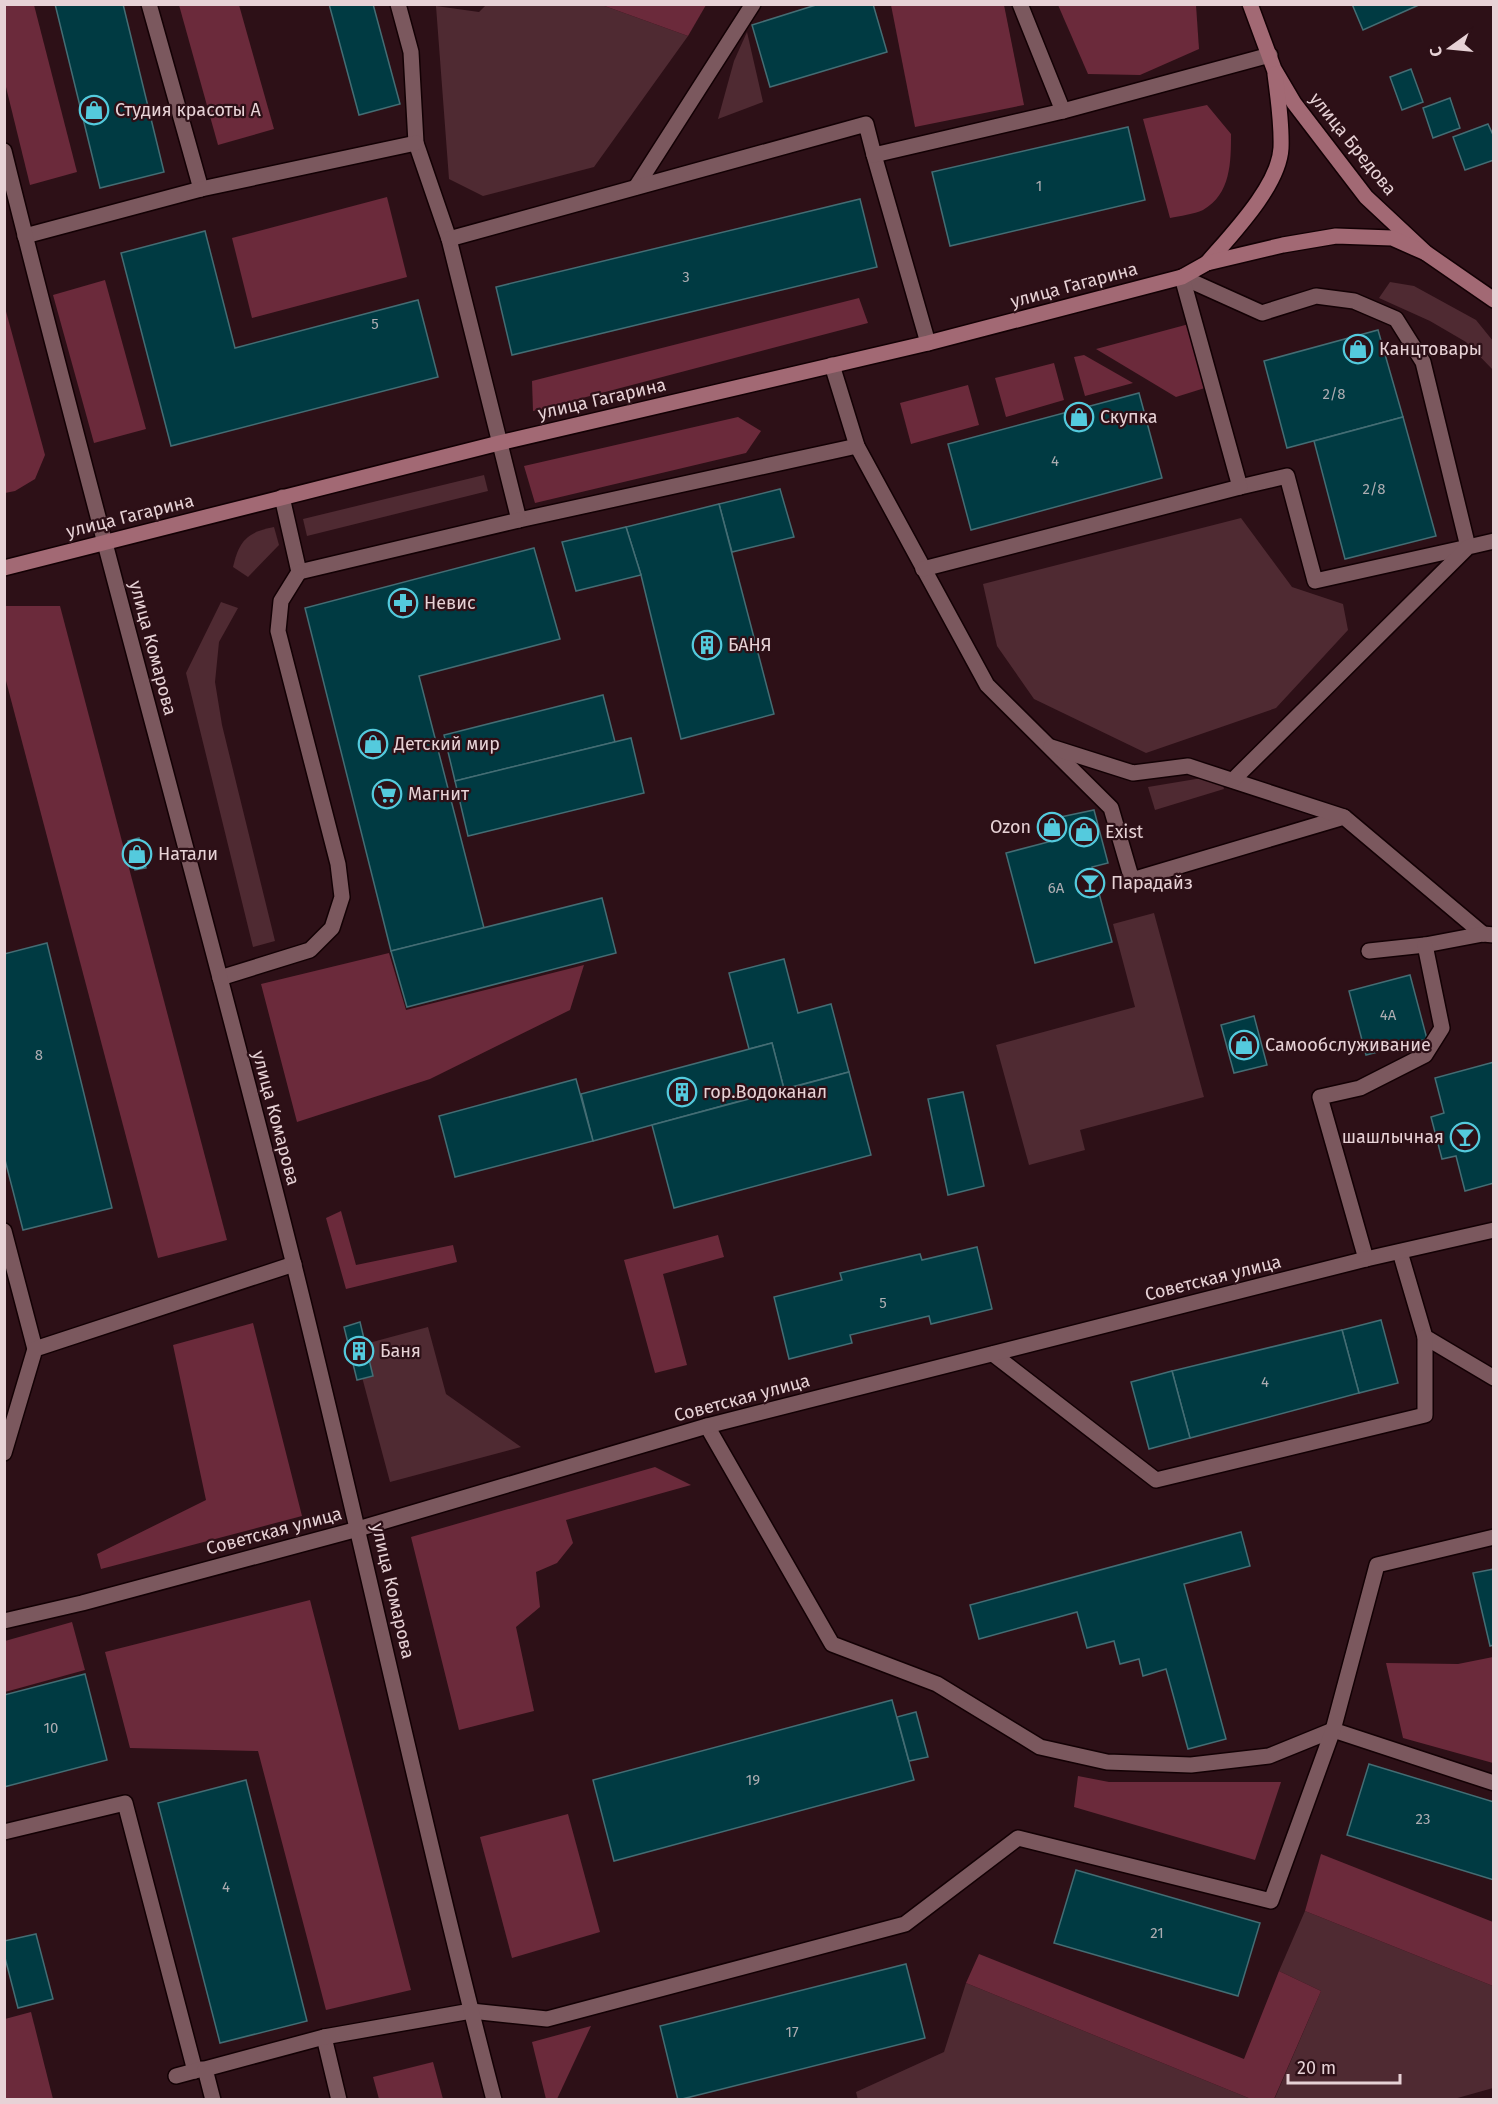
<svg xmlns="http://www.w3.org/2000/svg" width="1498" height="2104" font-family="'Fira Sans',sans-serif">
	<rect width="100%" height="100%" fill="#2d1017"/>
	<!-- green -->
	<g fill="#4f2a32">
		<polygon points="486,5 602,5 688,36 594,167 483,196 449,179 436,6 479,12"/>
		<polygon points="747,32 763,102 718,119 734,61"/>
		<polygon points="1390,282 1414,286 1476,320 1493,341 1493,370 1466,342 1430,321 1379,298"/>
		<polygon points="484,475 488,491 307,536 303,519"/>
		<polygon points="1241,518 1292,587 1343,604 1348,630 1276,708 1146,753 1034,699 997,646 983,584"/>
		<path d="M274,527L279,545L248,577L233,567C239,541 247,532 274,527Z"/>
		<polygon points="221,602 238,608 219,642 215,682 222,725 275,941 253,947 186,673"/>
		<polygon points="1220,775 1224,789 1155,810 1148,787"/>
		<polygon points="1154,913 1204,1097 1080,1130 1085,1150 1029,1165 996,1045 1135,1007 1113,924"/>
		<polygon points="428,1327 446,1394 521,1447 390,1482 354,1347"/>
		<polygon points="1305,1911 1493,1986 1493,2088 1454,2099 1274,2100 1321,1991 1279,1971"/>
		<polygon points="966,1983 1251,2099 858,2100 856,2092 944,2052"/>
	</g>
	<!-- forest -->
	<g fill="#6b2a3b">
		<polygon points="4,5 34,5 77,172 30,185 5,83"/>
		<polygon points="179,5 239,5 274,129 218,145"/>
		<polygon points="602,5 706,4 706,5 688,36"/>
		<polygon points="891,5 1004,5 1024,105 915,127"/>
		<polygon points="1058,5 1196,5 1199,49 1140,75 1088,74"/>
		<path d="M1207,105L1231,134C1231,162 1231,194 1203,210C1194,214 1180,216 1170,218L1143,119Z"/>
		<polygon points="387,197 407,277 252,318 232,238"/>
		<polygon points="105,280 146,429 94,443 53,295"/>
		<polygon points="859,298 868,323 533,411 532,381"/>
		<polygon points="4,304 45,455 35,479 15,491 5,493"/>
		<polygon points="1189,324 1208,387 1176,397 1096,349"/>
		<polygon points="1084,355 1133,383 1085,396 1074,357"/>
		<polygon points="1054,363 1064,400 1006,417 995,378"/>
		<polygon points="968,385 979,425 911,444 900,403"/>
		<polygon points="738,417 761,431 746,453 535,503 524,466"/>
		<polygon points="5,606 60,606 227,1240 158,1258 5,677"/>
		<polygon points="389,953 406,1010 584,965 570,1010 430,1079 297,1122 261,984"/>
		<polygon points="341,1211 356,1265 453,1245 457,1262 346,1289 326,1218"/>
		<polygon points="718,1235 724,1257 663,1274 687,1365 655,1373 624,1260"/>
		<polygon points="253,1323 302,1516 101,1569 97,1554 206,1500 173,1345"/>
		<polygon points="655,1467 691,1485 566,1520 573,1543 557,1563 536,1572 540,1607 516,1627 534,1711 459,1730 411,1537"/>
		<polygon points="310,1600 411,1990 326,2010 258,1751 130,1748 105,1652"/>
		<polygon points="72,1622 85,1670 5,1692 5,1641"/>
		<polygon points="1493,1657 1493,1763 1403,1738 1386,1663 1458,1664"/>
		<polygon points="1078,1776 1109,1782 1281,1782 1255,1860 1074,1807"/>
		<polygon points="568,1814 600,1932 512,1958 480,1837"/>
		<polygon points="1321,1854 1493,1922 1493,1986 1305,1911"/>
		<polygon points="979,1954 1244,2059 1279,1971 1321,1991 1274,2099 1251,2099 966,1983"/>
		<polygon points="31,2012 53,2099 5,2099 5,2019"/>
		<polygon points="591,2026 557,2099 546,2099 532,2042"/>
		<polygon points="433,2062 443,2099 379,2099 373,2077"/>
	</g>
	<!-- building -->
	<g fill="#003a42" stroke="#446d74" stroke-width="1.5">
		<polygon points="55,4 123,4 164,172 100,188"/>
		<polygon points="329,4 373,4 400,104 359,115"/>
		<polygon points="819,4 873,4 887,52 770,87 752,25"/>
		<polygon points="1352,4 1421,4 1363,30"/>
		<polygon points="1411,69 1423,102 1402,110 1390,77"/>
		<polygon points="1450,98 1460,128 1433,138 1423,108"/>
		<polygon points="1488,124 1494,137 1494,160 1465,170 1453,137"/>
		<polygon points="1128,127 1145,200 950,246 932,172"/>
		<polygon points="860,199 877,267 512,355 496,287"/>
		<polygon points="205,231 235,348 418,300 438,377 171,446 121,253"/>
		<polygon points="1378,330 1403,417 1287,448 1264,361"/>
		<polygon points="1139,393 1162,478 971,530 948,444"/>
		<polygon points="1403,417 1436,536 1345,559 1314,441"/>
		<polygon points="780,489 794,537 732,552 719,504"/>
		<polygon points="719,504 774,714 681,739 641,575 626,527"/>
		<polygon points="626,527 641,575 576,591 562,542"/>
		<polygon points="534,548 560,639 419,676 484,928 391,951 305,608"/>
		<polygon points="603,695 615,742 455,781 444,735"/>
		<polygon points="631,738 644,793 468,836 455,781"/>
		<polygon points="1094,810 1108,863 1092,867 1112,942 1035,963 1006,853 1052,841 1046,820"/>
		<polygon points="139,838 146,868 135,870 128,841"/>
		<polygon points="602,898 616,953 407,1007 391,951"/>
		<polygon points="47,943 112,1208 23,1230 4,1156 4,954"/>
		<polygon points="784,959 798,1013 831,1004 849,1072 784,1089 772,1043 749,1049 729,973"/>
		<polygon points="1410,975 1427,1039 1366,1055 1349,991"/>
		<polygon points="1254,1016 1267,1065 1234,1073 1221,1025"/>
		<polygon points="772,1043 784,1089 593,1141 581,1094"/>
		<polygon points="1494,1062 1494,1183 1465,1191 1456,1156 1442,1159 1431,1117 1444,1113 1435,1078"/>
		<polygon points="849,1072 871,1155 674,1208 652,1125"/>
		<polygon points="576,1079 593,1141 455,1177 439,1116"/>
		<polygon points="963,1092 984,1186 948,1195 928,1099"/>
		<polygon points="977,1247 992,1309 931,1324 929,1316 850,1335 852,1343 789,1359 774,1297 842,1280 840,1273 920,1254 922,1260"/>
		<polygon points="1381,1320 1398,1383 1359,1393 1342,1330"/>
		<polygon points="360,1322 373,1376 357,1380 344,1327"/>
		<polygon points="1342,1330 1359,1393 1190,1438 1172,1371"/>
		<polygon points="1172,1371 1190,1438 1149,1449 1131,1382"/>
		<polygon points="1241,1532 1250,1566 1184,1584 1226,1739 1188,1749 1166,1669 1143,1676 1139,1659 1120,1664 1114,1641 1087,1648 1077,1612 979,1639 970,1605"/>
		<polygon points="1494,1569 1494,1645 1490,1646 1473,1573"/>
		<polygon points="85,1674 107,1760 4,1787 4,1695"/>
		<polygon points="892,1700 914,1780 614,1861 593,1780"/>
		<polygon points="916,1712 928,1757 909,1761 897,1717"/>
		<polygon points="1369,1764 1494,1802 1494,1880 1347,1835"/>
		<polygon points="246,1780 307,2021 220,2043 158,1803"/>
		<polygon points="1076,1870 1260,1923 1238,1996 1054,1943"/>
		<polygon points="36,1934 53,1999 18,2008 4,1954 4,1941"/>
		<polygon points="906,1964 925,2038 678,2100 660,2026"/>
	</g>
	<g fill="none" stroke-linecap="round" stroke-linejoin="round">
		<!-- service casing -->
		<g stroke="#130004" stroke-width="18">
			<g id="service">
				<polyline points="149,4 201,189"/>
				<polyline points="398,4 411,52 416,143 449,239 519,520 857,446"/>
				<polyline points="1020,4 1063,111"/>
				<polyline points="874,155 928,343"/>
				<polyline points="636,187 753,4"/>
				<polyline points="25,236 201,189 416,143"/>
				<polyline points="449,239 866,124 874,155 1063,111 1270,55"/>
				<polyline points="1182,277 1262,313 1316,296 1354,301 1396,319 1423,362 1468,547 1315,581 1287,476 1240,487"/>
				<polyline points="832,365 857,446 987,685 1111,808 1132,880 1344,817 1483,934"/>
				<polyline points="282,497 299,572 519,520"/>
				<polyline points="923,569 1240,487 1182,277"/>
				<polyline points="1051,747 1133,773 1188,766 1344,817"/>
				<polyline points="1233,780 1468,547 1494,541"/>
				<polyline points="1369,951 1425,945 1483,934 1494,935"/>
				<polyline points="220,978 310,950 332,928 342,897 338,864 278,631 281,601 299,572"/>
				<polyline points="4,1231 35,1349"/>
				<polyline points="1400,1252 1425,1337 1494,1378"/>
				<polyline points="1366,1259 1320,1097 1360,1088 1425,1055 1442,1028 1425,945"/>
				<polyline points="993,1354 1156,1480 1425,1415 1425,1337"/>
				<polyline points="707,1426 832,1644 937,1684 1040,1747 1107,1762 1191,1765 1269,1756 1333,1730 1494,1783"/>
				<polyline points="4,1453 35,1349 294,1264"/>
				<polyline points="4,1832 125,1803 195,2071"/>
				<polyline points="324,2037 339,2100"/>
				<polyline points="176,2076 202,2069"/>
				<polyline points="213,2100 205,2069 324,2037 471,2011 547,2019 905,1924 1018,1838 1271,1901 1333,1730 1377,1565 1494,1537"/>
			</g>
		</g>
		<!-- minor casing -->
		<g stroke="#130004" stroke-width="18">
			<polyline id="minor" points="4,1621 82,1603 358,1529 707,1426 1366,1259 1494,1230"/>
		</g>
		<!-- tertiary casing -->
		<g stroke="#130004" stroke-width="18">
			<path id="tertiary" d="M4,151C96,523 201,893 294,1265C363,1542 422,1823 494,2100"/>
		</g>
		<!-- secondary casing -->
		<g stroke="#130004" stroke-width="18">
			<g id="secondary">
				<polyline points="1250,4 1274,69 1294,103 1366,197 1426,253 1494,300"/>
				<path d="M1207,263C1231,235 1279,186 1281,148C1282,123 1278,98 1275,74"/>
				<polyline points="4,568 499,443 928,343 1182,277 1207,263 1283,245 1336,236 1392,238 1426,253"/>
			</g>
		</g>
		<!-- service -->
		<use href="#service" stroke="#7b585e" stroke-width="15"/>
		<!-- minor -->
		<use href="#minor" stroke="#7b585e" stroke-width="15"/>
		<!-- tertiary -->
		<use href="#tertiary" stroke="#7b585e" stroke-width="15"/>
		<!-- secondary -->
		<use href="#secondary" stroke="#a26974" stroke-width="15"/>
	</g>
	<!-- icons -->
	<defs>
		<g id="shop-ring" transform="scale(1.5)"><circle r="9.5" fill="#2d1017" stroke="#54cadd" stroke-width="1.5"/><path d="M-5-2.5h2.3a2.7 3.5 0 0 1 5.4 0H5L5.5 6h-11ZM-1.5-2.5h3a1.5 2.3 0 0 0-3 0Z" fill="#54cadd"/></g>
		<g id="pharmacy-ring" transform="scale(1.5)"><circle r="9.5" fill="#2d1017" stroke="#54cadd" stroke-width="1.5"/><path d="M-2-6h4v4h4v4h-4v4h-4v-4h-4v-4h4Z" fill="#54cadd"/></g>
		<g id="building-ring" transform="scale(1.5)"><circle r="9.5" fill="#2d1017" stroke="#54cadd" stroke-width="1.5"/><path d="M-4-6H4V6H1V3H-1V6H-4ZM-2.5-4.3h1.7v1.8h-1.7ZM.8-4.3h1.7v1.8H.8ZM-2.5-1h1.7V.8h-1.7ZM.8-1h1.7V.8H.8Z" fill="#54cadd"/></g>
		<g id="supermarket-ring" transform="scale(1.5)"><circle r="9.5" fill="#2d1017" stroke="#54cadd" stroke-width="1.5"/><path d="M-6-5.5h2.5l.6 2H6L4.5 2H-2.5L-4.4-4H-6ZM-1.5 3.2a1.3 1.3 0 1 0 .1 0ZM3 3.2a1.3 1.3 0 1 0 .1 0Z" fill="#54cadd"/></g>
		<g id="bar-ring" transform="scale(1.5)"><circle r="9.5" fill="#2d1017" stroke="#54cadd" stroke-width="1.5"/><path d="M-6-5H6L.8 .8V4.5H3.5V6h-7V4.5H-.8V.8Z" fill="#54cadd"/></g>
	</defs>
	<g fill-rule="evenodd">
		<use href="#shop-ring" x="94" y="110"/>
		<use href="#shop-ring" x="1358" y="349"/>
		<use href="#shop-ring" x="1079" y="417"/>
		<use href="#pharmacy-ring" x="403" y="603"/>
		<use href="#building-ring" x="707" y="645"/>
		<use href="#shop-ring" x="373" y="744"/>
		<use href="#supermarket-ring" x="387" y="794"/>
		<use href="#shop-ring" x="1052" y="827"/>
		<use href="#shop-ring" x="1084" y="832"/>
		<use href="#shop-ring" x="137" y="854"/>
		<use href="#bar-ring" x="1090" y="883"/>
		<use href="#shop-ring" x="1244" y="1045"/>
		<use href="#building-ring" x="682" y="1092"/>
		<use href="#bar-ring" x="1465" y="1137"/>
		<use href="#building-ring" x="359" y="1351"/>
	</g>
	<g text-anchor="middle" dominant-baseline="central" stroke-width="4.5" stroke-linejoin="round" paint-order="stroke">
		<!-- number labels -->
		<g font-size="15" fill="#adacb1">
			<text x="1039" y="186">1</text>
			<text x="686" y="277">3</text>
			<text x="375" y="324">5</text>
			<text x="1334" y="394">2/8</text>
			<text x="1055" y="461">4</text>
			<text x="1374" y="489">2/8</text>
			<text x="1056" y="888">6А</text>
			<text x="1388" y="1015">4А</text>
			<text x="39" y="1055">8</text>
			<text x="883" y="1303">5</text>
			<text x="1265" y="1382">4</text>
			<text x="51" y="1728">10</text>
			<text x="753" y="1780">19</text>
			<text x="1423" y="1819">23</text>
			<text x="226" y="1887">4</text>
			<text x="1157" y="1933">21</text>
			<text x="792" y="2032">17</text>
		</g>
		<!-- poi labels -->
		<g font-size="18" fill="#e7d2d6" stroke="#2d1017" text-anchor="start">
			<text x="115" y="110">Студия красоты А</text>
			<text x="1379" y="349">Канцтовары</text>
			<text x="1100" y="417">Скупка</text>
			<text x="424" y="603">Невис</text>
			<text x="728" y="645">БАНЯ</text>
			<text x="394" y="744">Детский мир</text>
			<text x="408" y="794">Магнит</text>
			<text x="1031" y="827" text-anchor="end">Ozon</text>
			<text x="1105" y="832">Exist</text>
			<text x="158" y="854">Натали</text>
			<text x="1111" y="883">Парадайз</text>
			<text x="1265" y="1045">Самообслуживание</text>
			<text x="703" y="1092">гор.Водоканал</text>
			<text x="1444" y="1137" text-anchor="end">шашлычная</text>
			<text x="380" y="1351">Баня</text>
		</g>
		<!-- street labels -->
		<g font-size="18" fill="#e7d2d6" stroke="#2d1017">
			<text transform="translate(1353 144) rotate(51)">улица Бредова</text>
			<text transform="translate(1074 285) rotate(-15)">улица Гагарина</text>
			<text transform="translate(602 399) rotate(-13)">улица Гагарина</text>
			<text transform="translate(130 516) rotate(-14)">улица Гагарина</text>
			<text transform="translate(153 648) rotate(75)">улица Комарова</text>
			<text transform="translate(276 1118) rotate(75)">улица Комарова</text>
			<text transform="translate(1213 1278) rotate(-14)">Советская улица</text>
			<text transform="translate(742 1398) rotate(-15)">Советская улица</text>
			<text transform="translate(274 1531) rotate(-15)">Советская улица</text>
			<text transform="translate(393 1591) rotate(77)">улица Комарова</text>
		</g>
	</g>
	<!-- border -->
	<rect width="1498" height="2104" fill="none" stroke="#e7d2d6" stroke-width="12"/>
	<!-- north arrow -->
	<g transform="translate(1450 48) rotate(255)" stroke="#2d1017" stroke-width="4.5" paint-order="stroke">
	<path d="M0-4.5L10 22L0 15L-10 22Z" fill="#e7d2d6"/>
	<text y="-9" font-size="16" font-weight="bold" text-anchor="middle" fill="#e7d2d6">С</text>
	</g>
	<!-- scale -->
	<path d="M1288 2074v9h112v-9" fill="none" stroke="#e7d2d6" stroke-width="3"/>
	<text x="1297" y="2074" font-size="18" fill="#e7d2d6" stroke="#2d1017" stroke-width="4.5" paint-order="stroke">20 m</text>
</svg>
